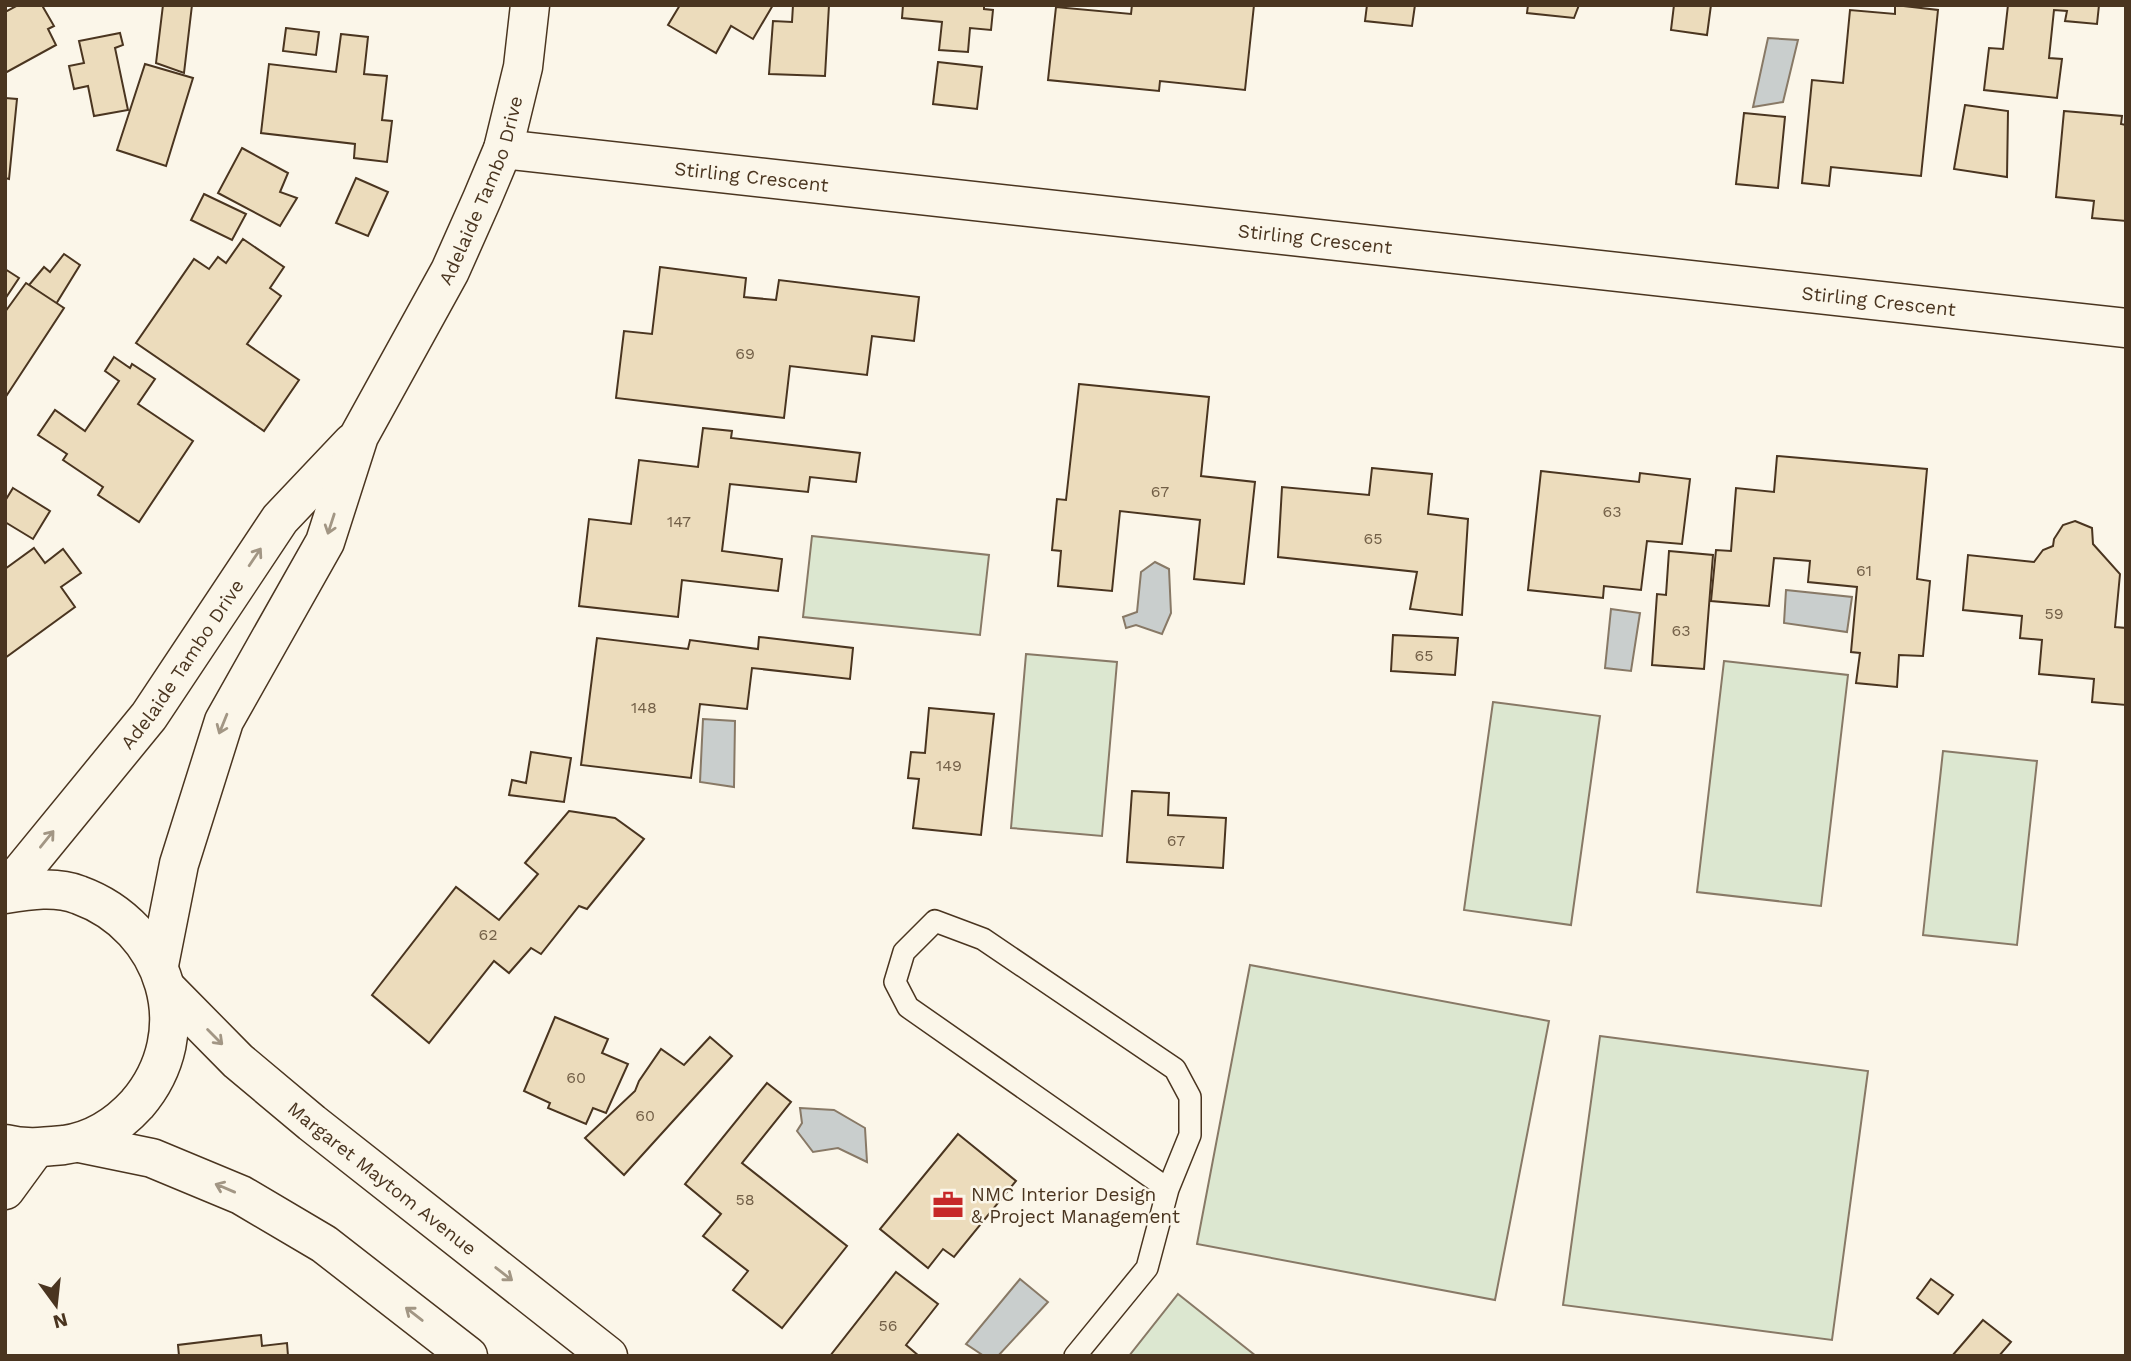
<svg xmlns="http://www.w3.org/2000/svg" width="2131" height="1361" font-family="'Work Sans',sans-serif">
	<rect width="100%" height="100%" fill="#fbf6e9"/>
	<!-- green -->
	<g fill="#dce7d0" stroke="#887966" stroke-width="2">
		<polygon points="812,536 989,555 980,635 803,617"/>
		<polygon points="1026,654 1117,662 1102,836 1011,828"/>
		<polygon points="1724,661 1848,675 1821,906 1697,892"/>
		<polygon points="1493,702 1600,716 1571,925 1464,910"/>
		<polygon points="1943,751 2037,761 2017,945 1923,935"/>
		<polygon points="1250,965 1549,1021 1495,1300 1197,1244"/>
		<polygon points="1600,1036 1868,1071 1832,1340 1563,1305"/>
		<polygon points="1178,1294 1256,1356 1129,1356"/>
	</g>
	<!-- water -->
	<g fill="#c9cecd" stroke="#887966" stroke-width="2">
		<polygon points="1768,38 1798,40 1783,102 1753,107"/>
		<polygon points="1155,562 1169,569 1171,613 1162,634 1136,625 1126,628 1123,617 1137,612 1141,572"/>
		<polygon points="1786,590 1852,597 1847,632 1784,623"/>
		<polygon points="1611,609 1640,613 1631,671 1605,668"/>
		<polygon points="703,719 735,721 734,787 700,782"/>
		<polygon points="800,1108 834,1110 865,1128 867,1162 838,1148 813,1152 797,1131 802,1123"/>
		<polygon points="1020,1279 1048,1302 998,1356 984,1356 966,1344"/>
	</g>
	<!-- building -->
	<g fill="#ecdcbc" stroke="#4a3520" stroke-width="2">
		<polygon points="18,5 46,5 43,7 54,26 48,29 56,45 5,73 5,12"/>
		<polygon points="163,5 192,5 184,73 156,63"/>
		<polygon points="680,5 773,5 753,39 731,26 716,53 668,25"/>
		<polygon points="793,5 829,5 825,76 769,74 773,21 792,22"/>
		<polygon points="903,5 984,5 984,9 993,10 991,30 970,28 968,52 939,50 942,22 902,18"/>
		<polygon points="1132,5 1254,5 1245,90 1160,81 1159,91 1048,80 1056,7 1131,14"/>
		<polygon points="1367,5 1415,5 1412,26 1365,21"/>
		<polygon points="1528,5 1579,5 1574,18 1527,13"/>
		<polygon points="1674,5 1711,5 1707,35 1671,30"/>
		<polygon points="1895,5 1938,10 1921,176 1831,167 1829,186 1802,183 1812,80 1843,83 1850,10 1895,14"/>
		<polygon points="2008,5 2099,5 2097,24 2065,21 2067,11 2054,10 2049,58 2062,59 2057,98 1984,90 1989,48 2003,49"/>
		<polygon points="286,28 319,32 316,55 283,51"/>
		<polygon points="120,33 123,45 115,48 128,110 94,116 88,86 74,89 69,66 84,63 79,41"/>
		<polygon points="341,34 368,37 364,74 387,76 382,120 392,121 387,162 354,158 355,144 261,133 269,64 336,72"/>
		<polygon points="938,62 982,67 977,109 933,104"/>
		<polygon points="145,64 193,78 166,166 117,150"/>
		<polygon points="5,98 17,99 9,179 5,178"/>
		<polygon points="1965,105 2008,111 2007,177 1954,169"/>
		<polygon points="2064,111 2122,116 2121,124 2126,125 2126,221 2092,218 2094,201 2056,197"/>
		<polygon points="1744,113 1785,117 1778,188 1736,184"/>
		<polygon points="242,148 288,173 280,192 297,198 280,226 218,193"/>
		<polygon points="356,178 388,192 368,236 336,223"/>
		<polygon points="204,194 246,214 232,240 191,220"/>
		<polygon points="243,239 284,267 270,288 281,296 247,344 299,380 264,431 136,343 194,259 209,269 218,257 226,263"/>
		<polygon points="64,254 80,265 56,304 29,285 44,267 50,272"/>
		<polygon points="660,267 746,278 744,297 776,300 779,280 919,297 914,341 872,336 867,375 790,366 784,418 616,398 624,331 652,334"/>
		<polygon points="5,269 19,278 5,299"/>
		<polygon points="26,283 64,308 5,398 5,312"/>
		<polygon points="114,357 130,368 132,364 155,379 138,404 193,441 139,522 98,495 103,487 63,460 67,454 38,435 55,410 85,431 119,381 105,371"/>
		<polygon points="1079,384 1209,397 1201,476 1255,482 1244,584 1194,579 1200,520 1120,511 1112,591 1058,586 1061,551 1052,550 1057,499 1066,500"/>
		<polygon points="703,428 732,431 731,438 860,453 856,482 810,477 808,492 730,484 722,551 782,559 778,591 682,580 678,617 579,606 589,519 631,524 639,460 698,467"/>
		<polygon points="1777,456 1927,469 1917,579 1930,581 1923,656 1899,655 1897,687 1856,683 1860,653 1851,652 1857,587 1808,582 1810,561 1774,558 1769,606 1711,601 1716,550 1731,551 1736,488 1774,492"/>
		<polygon points="1372,468 1432,474 1428,514 1468,519 1462,615 1410,609 1417,572 1278,557 1282,487 1369,495"/>
		<polygon points="1541,471 1639,482 1640,473 1690,479 1682,544 1647,541 1641,590 1604,586 1603,598 1528,590"/>
		<polygon points="13,488 50,511 33,539 5,522 5,501"/>
		<polygon points="2075,521 2092,528 2093,544 2120,574 2115,627 2126,628 2126,705 2092,702 2094,679 2039,674 2042,640 2020,638 2022,616 1963,610 1968,555 2034,562 2043,550 2053,546 2054,539 2063,525"/>
		<polygon points="34,548 45,563 63,549 81,573 61,587 75,607 5,658 5,569"/>
		<polygon points="1669,551 1713,555 1704,669 1652,665 1657,594 1666,595"/>
		<polygon points="1393,635 1458,638 1455,675 1391,671"/>
		<polygon points="759,637 853,648 850,679 752,668 747,709 700,704 691,778 581,765 597,638 688,649 690,640 758,649"/>
		<polygon points="929,708 994,714 981,835 913,828 919,779 908,778 911,752 925,753"/>
		<polygon points="531,752 571,758 564,802 509,795 512,780 526,783"/>
		<polygon points="1132,791 1169,793 1168,815 1226,818 1223,868 1127,862"/>
		<polygon points="569,811 615,818 644,839 587,909 579,906 541,954 531,948 509,973 494,961 429,1043 372,995 456,887 499,920 538,874 525,863"/>
		<polygon points="555,1017 608,1039 602,1053 628,1064 606,1113 593,1108 586,1124 548,1108 550,1103 524,1091"/>
		<polygon points="710,1037 732,1056 624,1175 585,1138 635,1091 639,1081 661,1049 684,1065"/>
		<polygon points="767,1083 791,1102 742,1163 847,1246 782,1328 733,1290 748,1271 703,1236 721,1214 685,1184"/>
		<polygon points="958,1134 1016,1181 954,1257 943,1249 928,1268 880,1229"/>
		<polygon points="896,1272 938,1304 906,1345 919,1356 830,1356"/>
		<polygon points="1931,1279 1953,1295 1938,1314 1917,1298"/>
		<polygon points="1983,1320 2011,1342 1999,1356 1952,1356"/>
		<polygon points="261,1335 262,1346 287,1343 288,1356 179,1356 178,1345"/>
	</g>
	<g fill="none" stroke-linecap="round" stroke-linejoin="round">
		<!-- service casing -->
		<g stroke="#4a3520" stroke-width="24">
			<polyline id="service" points="1075,1356 1147,1268 1168,1189 1190,1135 1190,1097 1175,1069 983,939 935,921 904,952 895,982 908,1007 1168,1189"/>
		</g>
		<!-- minor casing -->
		<g stroke="#4a3520" stroke-width="41">
			<g id="minor">
				<path id="s1" d="M503,149L2126,328"/>
				<polyline points="5,1190 35,1149"/>
			</g>
		</g>
		<!-- tertiary casing -->
		<g stroke="#4a3520" stroke-width="41">
			<g id="tertiary">
				<path id="s2" d="M5,892L149,716L280,519L352,443"/>
				<path d="M5,894C30,890 56,886 79,895C167,927 199,1032 137,1104C117,1126 93,1141 64,1145C43,1147 25,1149 5,1144"/>
				<path id="s3" d="M159,965L179,864L224,721L325,542L359,436L450,271L482,199L503,149L523,67L530,5"/>
				<path id="s4" d="M167,989L238,1061L312,1123L608,1356"/>
				<polyline points="79,1143 152,1158 241,1195 324,1244 468,1356"/>
			</g>
		</g>
		<!-- service -->
		<use href="#service" stroke="#fbf6e9" stroke-width="21"/>
		<!-- minor -->
		<use href="#minor" stroke="#fbf6e9" stroke-width="38"/>
		<!-- tertiary -->
		<use href="#tertiary" stroke="#fbf6e9" stroke-width="38"/>
	</g>
	<!-- one-way arrows -->
	<defs><path id="oneway-shaft" d="M-6 0H5M1.5-3L5.5 0L1.5 3" fill="none" stroke-width="1.6" stroke-linecap="round" stroke-linejoin="round" transform="scale(1.75)"/></defs>
	<g stroke="#a29684">
		<use href="#oneway-shaft" transform="translate(331 524) rotate(108)"/>
		<use href="#oneway-shaft" transform="translate(255 557) rotate(-56)"/>
		<use href="#oneway-shaft" transform="translate(223 724) rotate(112)"/>
		<use href="#oneway-shaft" transform="translate(47 839) rotate(-51)"/>
		<use href="#oneway-shaft" transform="translate(215 1037) rotate(45)"/>
		<use href="#oneway-shaft" transform="translate(225 1188) rotate(-157)"/>
		<use href="#oneway-shaft" transform="translate(504 1274) rotate(38)"/>
		<use href="#oneway-shaft" transform="translate(414 1314) rotate(-142)"/>
	</g>
	<!-- icons -->
	<defs>
		<g id="office-bare" transform="scale(2.415)"><path d="M-6-3h4V-5.5h4V-3h4V5H-6ZM-1-4.5V-3h2v-1.5ZM-6 0V1H6V0Z" fill="#c62828" stroke="#fbf6e9" stroke-width="2.5" paint-order="stroke"/></g>
	</defs>
	<g fill-rule="evenodd">
		<use href="#office-bare" x="948" y="1205"/>
	</g>
	<g text-anchor="middle" dominant-baseline="central" stroke-width="5" stroke-linejoin="round" paint-order="stroke">
		<!-- number labels -->
		<g font-size="16" fill="#725f47">
			<text x="745" y="353">69</text>
			<text x="1160" y="491">67</text>
			<text x="1612" y="511">63</text>
			<text x="679" y="521">147</text>
			<text x="1373" y="538">65</text>
			<text x="1864" y="570">61</text>
			<text x="2054" y="613">59</text>
			<text x="1681" y="630">63</text>
			<text x="1424" y="655">65</text>
			<text x="644" y="707">148</text>
			<text x="949" y="765">149</text>
			<text x="1176" y="840">67</text>
			<text x="488" y="934">62</text>
			<text x="576" y="1077">60</text>
			<text x="645" y="1115">60</text>
			<text x="745" y="1199">58</text>
			<text x="888" y="1325">56</text>
		</g>
		<!-- street labels -->
		<g font-size="19" fill="#4a3520" stroke="#fbf6e9">
			<text stroke="none"><textPath href="#s1" startOffset="250">Stirling Crescent</textPath></text>
			<text stroke="none"><textPath href="#s3" startOffset="845">Adelaide Tambo Drive</textPath></text>
			<text stroke="none"><textPath href="#s1" startOffset="817">Stirling Crescent</textPath></text>
			<text stroke="none"><textPath href="#s1" startOffset="1384">Stirling Crescent</textPath></text>
			<text stroke="none"><textPath href="#s2" startOffset="289">Adelaide Tambo Drive</textPath></text>
			<text stroke="none"><textPath href="#s4" startOffset="287">Margaret Maytom Avenue</textPath></text>
		</g>
		<!-- poi labels -->
		<g font-size="19" fill="#4a3520" stroke="#fbf6e9" text-anchor="start">
			<text x="971" y="1194">NMC Interior Design<tspan x="971" dy="22">&amp; Project Management</tspan></text>
		</g>
	</g>
	<!-- border -->
	<rect width="2131" height="1361" fill="none" stroke="#4a3520" stroke-width="14"/>
	<!-- north arrow -->
	<g transform="translate(56 1305) rotate(165)" stroke="#fbf6e9" stroke-width="5" paint-order="stroke">
	<path d="M0-5L12 26L0 18L-12 26Z" fill="#4a3520"/>
	<text y="-10" font-size="19" font-weight="bold" text-anchor="middle" fill="#4a3520">N</text>
	</g>
</svg>
